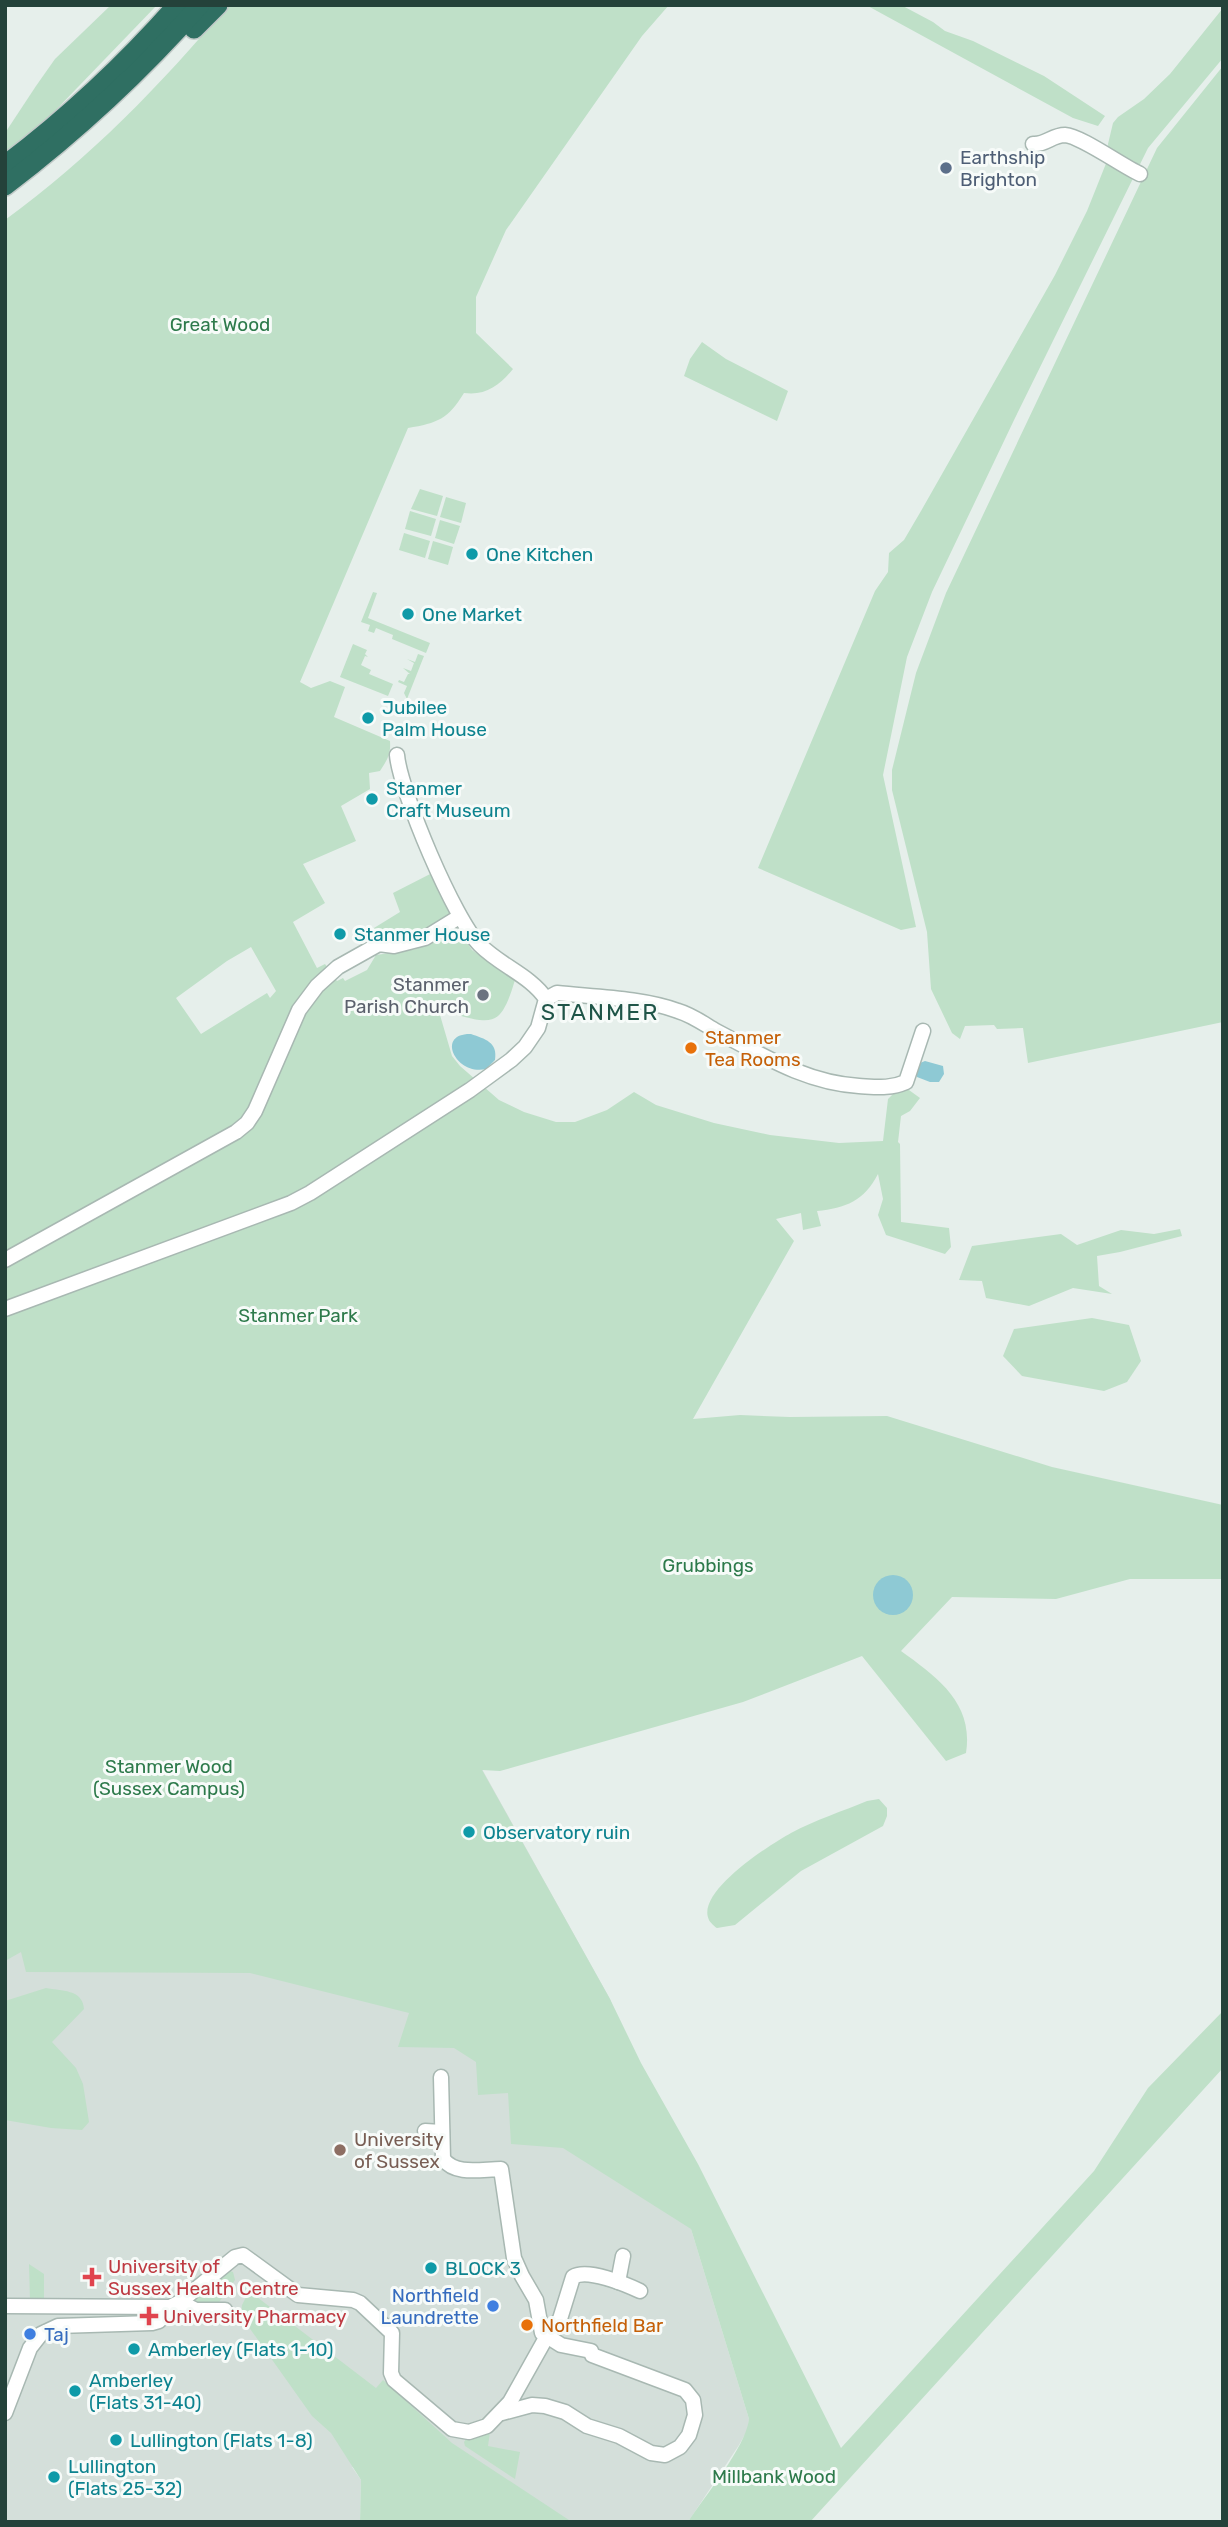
<svg xmlns="http://www.w3.org/2000/svg" width="1228" height="2527" font-family="Rubik,sans-serif">
	<rect width="100%" height="100%" fill="#e6efeb"/>
	<!-- built -->
	<polygon fill="#d4dfda" points="482,1769 610,1999 691,2229 749,2419 748,2429 739,2445 688,2522 571,2522 352,2467 361,2480 360,2522 5,2522 5,1934"/>
	<!-- green -->
	<g fill="#bfe0c8" fill-rule="evenodd">
		<polygon points="111,5 157,5 51,115 5,154 5,133 36,86 55,59"/>
		<path d="M228,5H669L642,36L506,230L476,297V333L513,369C500,385 486,396 464,393C448,419 438,423 408,428L300,682L311,688L330,681L345,687L334,717L390,741C391,755 387,760 380,771L369,773L370,789L341,806L356,841L303,864L325,903L293,922L317,968L325,964L337,981L343,978L345,981L367,970L376,955L416,949L458,929L472,950L515,980C500,1030 492,1024 446,1012L440,1015L452,1056L460,1066L499,1100L524,1112L556,1122H575L607,1110L634,1092L656,1105L714,1123L770,1135L839,1143L883,1141L888,1099L902,1085L920,1098L910,1111L901,1116L898,1142L900,1144L901,1222L949,1228L951,1247L945,1254L886,1235L878,1215L883,1199L878,1174C864,1201 846,1208 817,1211L821,1226L803,1230L801,1213L776,1219L794,1241L693,1419L740,1415L790,1417L887,1416L1052,1467L1223,1505V1579H1130L1056,1599L952,1597L901,1651C937,1677 974,1703 966,1753L946,1761L862,1656L743,1702L500,1771L482,1770L610,1999L641,2063L698,2164L841,2448L1094,2171L1148,2088L1223,2011V2068L810,2522H688C704,2497 746,2447 749,2419L691,2229L563,2148L511,2144L508,2093L478,2095L476,2062L454,2048L398,2047L409,2013L250,1973L26,1972L21,1952L5,1961V220C90,158 161,85 228,5ZM251,947L276,991L270,998L267,993L201,1034L176,998L227,961Z"/>
		<polygon points="866,5 901,5 933,22 945,31 973,41 1044,76 1105,116 1098,126 1073,118"/>
		<polygon points="1223,8 1223,58 1148,148 1015,418 932,592 907,657 883,775 916,927 901,930 758,868 875,591 888,572 889,553 904,540 921,511 1055,275 1087,211 1109,156 1108,144 1113,123 1118,117 1144,99 1170,74"/>
		<polygon points="1223,66 1223,1022 1028,1063 1023,1028 997,1029 994,1025 965,1026 960,1039 952,1033 931,989 927,932 892,790 892,770 916,673 946,593 1157,148"/>
		<polygon points="702,342 726,359 788,391 777,421 684,376 690,359"/>
		<polygon points="420,489 443,496 437,516 411,509"/>
		<polygon points="446,497 466,503 461,523 440,517"/>
		<polygon points="410,511 436,519 431,536 405,529"/>
		<polygon points="440,520 460,526 454,544 435,538"/>
		<polygon points="404,533 430,541 425,558 399,550"/>
		<polygon points="433,541 453,547 448,565 428,559"/>
		<polygon points="373,592 377,593 368,618 430,643 426,653 392,639 393,635 376,628 374,633 368,631 370,625 361,622"/>
		<polygon points="353,644 367,650 365,654 368,657 365,656 361,665 371,670 369,674 393,684 388,696 340,677"/>
		<polygon points="418,654 424,656 407,699 404,693 407,686 398,682 399,680 404,682 408,674 410,674 403,668 411,671 414,663 407,659 415,662"/>
		<path d="M436,871L451,914C446,919 440,927 433,930C417,938 403,928 381,938L374,928L400,912L393,893Z"/>
		<polygon points="1180,1229 1182,1236 1120,1252 1097,1256 1099,1286 1112,1294 1073,1288 1029,1306 986,1298 982,1281 959,1280 972,1246 1061,1234 1077,1245 1121,1230 1154,1234"/>
		<polygon points="1092,1318 1129,1325 1141,1361 1127,1382 1104,1391 1022,1376 1003,1356 1014,1329"/>
		<path d="M879,1799L887,1808V1816L883,1826L801,1871L735,1925L717,1928C716,1928 709,1921 709,1920C695,1892 771,1844 791,1833C815,1820 843,1811 867,1801Z"/>
		<path d="M46,1988C61,1991 83,1989 84,2009L52,2042L76,2068L83,2084L89,2122L82,2130L51,2128L5,2120V2001Z"/>
		<polygon points="29,2264 44,2274 44,2304 30,2301"/>
		<polygon points="227,2270 233,2272 235,2280 217,2305 210,2308 193,2302"/>
		<polygon points="249,2291 376,2388 383,2380 452,2443 572,2522 360,2522 361,2480 331,2433 312,2416 241,2316 242,2305"/>
		<polygon points="490,2432 488,2446 520,2452 515,2479 465,2446 464,2442 466,2439 478,2437"/>
	</g>
	<!-- water -->
	<g fill="#8ec9d4">
		<path d="M471,1034C485,1039 498,1042 495,1060L486,1069C456,1076 435,1033 471,1034Z"/>
		<polygon points="925,1061 943,1066 944,1074 939,1082 930,1082 917,1077 916,1074 920,1063"/>
		<circle cx="893" cy="1595" r="20"/>
	</g>
	<g fill="none" stroke-linecap="round" stroke-linejoin="round">
		<!-- minor casing -->
		<g stroke="#a8b8b2" stroke-width="17">
			<g id="minor">
				<path d="M1033,144C1046,145 1052,135 1065,135C1081,136 1122,166 1140,174"/>
				<path d="M546,999L557,993C595,997 643,998 678,1011C692,1015 704,1024 716,1031C762,1055 806,1083 859,1086C877,1087 890,1089 906,1082L923,1031"/>
				<polyline points="5,1260 236,1132 247,1123 255,1111 299,1010 317,986 338,967 379,944 394,946 425,938 459,917"/>
				<path d="M5,1309L291,1203L310,1193L470,1090L511,1060L525,1047L538,1028L546,999C531,976 501,966 480,945C455,921 400,791 397,755"/>
				<path d="M441,2077L443,2159C456,2176 482,2169 501,2169L514,2258L522,2276L536,2300L542,2333L561,2345L591,2351L592,2355L685,2390L693,2400L695,2415L689,2435L680,2447L665,2455L651,2453L619,2436L587,2426L565,2412L545,2406L532,2405L502,2413"/>
				<polyline points="425,2131 442,2132"/>
				<polyline points="618,2282 623,2256"/>
				<polyline points="180,2302 196,2310 225,2310"/>
				<path d="M5,2306L170,2307L180,2302L235,2257L243,2255L298,2295L353,2300L360,2303L392,2333L391,2373L394,2380L452,2429L469,2432L487,2426L510,2402L547,2336L560,2319L573,2277C587,2268 625,2284 640,2291"/>
				<polyline points="5,2413 30,2348 41,2334 58,2326 152,2323 159,2321 170,2307"/>
			</g>
		</g>
		<!-- highway casing -->
		<g stroke="#c2cac8" stroke-width="22">
			<g id="highway">
				<polyline points="194,29 218,5"/>
				<path d="M5,165C67,118 125,64 177,5"/>
				<path d="M5,186C76,132 141,72 200,5"/>
			</g>
		</g>
		<!-- minor -->
		<use href="#minor" stroke="#fff" stroke-width="14"/>
		<!-- highway -->
		<use href="#highway" stroke="#2f6f62" stroke-width="19"/>
	</g>
	<!-- markers -->
	<circle fill="#5c6f8a" stroke="#f7fbf9" stroke-width="2.5" cx="946" cy="168" r="7"/>
	<g fill="#0f9aa8" stroke="#f7fbf9" stroke-width="2.5">
		<circle cx="472" cy="554" r="7"/>
		<circle cx="408" cy="614" r="7"/>
		<circle cx="368" cy="718" r="7"/>
		<circle cx="372" cy="799" r="7"/>
		<circle cx="340" cy="934" r="7"/>
		<circle cx="469" cy="1832" r="7"/>
		<circle cx="431" cy="2268" r="7"/>
		<circle cx="134" cy="2349" r="7"/>
		<circle cx="75" cy="2391" r="7"/>
		<circle cx="116" cy="2440" r="7"/>
		<circle cx="54" cy="2477" r="7"/>
	</g>
	<circle fill="#6b7280" stroke="#f7fbf9" stroke-width="2.5" cx="483" cy="995" r="7"/>
	<g fill="#e8710a" stroke="#f7fbf9" stroke-width="2.5">
		<circle cx="691" cy="1048" r="7"/>
		<circle cx="527" cy="2325" r="7"/>
	</g>
	<circle fill="#8d6e63" stroke="#f7fbf9" stroke-width="2.5" cx="340" cy="2150" r="7"/>
	<g fill="#e0444e" stroke="#f7fbf9" stroke-width="2.5">
		<path d="M88.5 2266.5h7v7h7v7h-7v7h-7v-7h-7v-7h7z"/>
		<path d="M145.5 2305.5h7v7h7v7h-7v7h-7v-7h-7v-7h7z"/>
	</g>
	<g fill="#3f7fe0" stroke="#f7fbf9" stroke-width="2.5">
		<circle cx="493" cy="2306" r="7"/>
		<circle cx="30" cy="2334" r="7"/>
	</g>
	<g text-anchor="middle" dominant-baseline="central" stroke-width="6" stroke-linejoin="round" paint-order="stroke">
		<!-- service labels -->
		<g font-size="19" fill="#4e5e75" stroke="#f7fbf9" text-anchor="start">
			<text x="960" y="157">Earthship<tspan x="960" dy="22">Brighton</tspan></text>
		</g>
		<!-- park labels -->
		<g font-size="19" fill="#2d7a4b" stroke="#f7fbf9">
			<text x="220" y="324">Great Wood</text>
			<text x="298" y="1315">Stanmer Park</text>
			<text x="708" y="1565">Grubbings</text>
			<text x="169" y="1766">Stanmer Wood<tspan x="169" dy="22">(Sussex Campus)</tspan></text>
			<text x="774" y="2476">Millbank Wood</text>
		</g>
		<!-- culture labels -->
		<g font-size="19" fill="#0d838f" stroke="#f7fbf9" text-anchor="start">
			<text x="486" y="554">One Kitchen</text>
			<text x="422" y="614">One Market</text>
			<text x="382" y="707">Jubilee<tspan x="382" dy="22">Palm House</tspan></text>
			<text x="386" y="788">Stanmer<tspan x="386" dy="22">Craft Museum</tspan></text>
			<text x="354" y="934">Stanmer House</text>
			<text x="483" y="1832">Observatory ruin</text>
			<text x="445" y="2268">BLOCK 3</text>
			<text x="148" y="2349">Amberley (Flats 1-10)</text>
			<text x="89" y="2380">Amberley<tspan x="89" dy="22">(Flats 31-40)</tspan></text>
			<text x="130" y="2440">Lullington (Flats 1-8)</text>
			<text x="68" y="2466">Lullington<tspan x="68" dy="22">(Flats 25-32)</tspan></text>
		</g>
		<!-- worship labels -->
		<g font-size="19" fill="#5b616d" stroke="#f7fbf9" text-anchor="end">
			<text x="469" y="984">Stanmer<tspan x="469" dy="22">Parish Church</tspan></text>
		</g>
		<!-- food labels -->
		<g font-size="19" fill="#c56008" stroke="#f7fbf9" text-anchor="start">
			<text x="705" y="1037">Stanmer<tspan x="705" dy="22">Tea Rooms</tspan></text>
			<text x="541" y="2325">Northfield Bar</text>
		</g>
		<!-- education labels -->
		<g font-size="19" fill="#785e54" stroke="#f7fbf9" text-anchor="start">
			<text x="354" y="2139">University<tspan x="354" dy="22">of Sussex</tspan></text>
		</g>
		<!-- health labels -->
		<g font-size="19" fill="#be3a42" stroke="#f7fbf9" text-anchor="start">
			<text x="108" y="2266">University of<tspan x="108" dy="22">Sussex Health Centre</tspan></text>
			<text x="163" y="2316">University Pharmacy</text>
		</g>
		<!-- shop labels -->
		<g font-size="19" fill="#366cbe" stroke="#f7fbf9" text-anchor="end">
			<text x="479" y="2295">Northfield<tspan x="479" dy="22">Laundrette</tspan></text>
			<text x="44" y="2334" text-anchor="start">Taj</text>
		</g>
		<!-- quarter labels -->
		<g font-size="23" letter-spacing="2" fill="#1f5548" stroke="#f7fbf9">
			<text x="600" y="1012">STANMER</text>
		</g>
	</g>
	<!-- border -->
	<rect width="1228" height="2527" fill="none" stroke="#24423a" stroke-width="14"/>
</svg>
